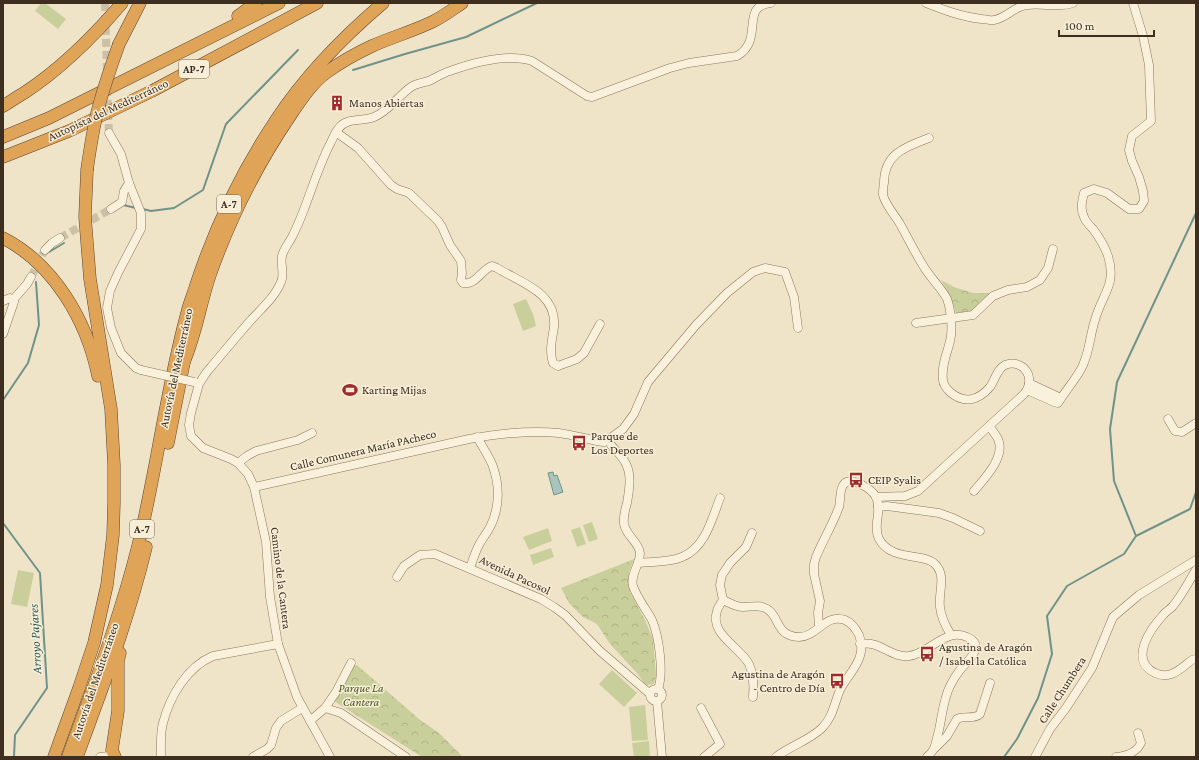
<svg xmlns="http://www.w3.org/2000/svg" width="1199" height="760" font-family="'Crimson Pro',serif">
	<defs>
		<pattern id="forest-crowns" width="20" height="18" patternUnits="userSpaceOnUse"><rect width="20" height="18" fill="#c9cf9b"/><path d="M2 6a3 3 0 1 1 6 0M12 15a3 3 0 1 1 6 0" fill="none" stroke="#aeb285"/></pattern>
	</defs>
	<rect width="100%" height="100%" fill="#f0e4c8"/>
	<!-- forest -->
	<g fill="url(#forest-crowns)">
		<polygon points="941,280 954,287 973,293 994,293 972,311 956,313 950,295"/>
		<polygon points="634,559 629,572 630,592 645,620 653,639 656,675 654,684 646,685 636,672 610,644 597,624 583,617 569,603 561,588"/>
		<polygon points="357,665 419,719 439,733 463,757 422,757 334,701 351,667"/>
	</g>
	<!-- pitch -->
	<g fill="#c9cf9b">
		<polygon points="41,3 45,3 66,19 58,29 35,11"/>
		<polygon points="526,299 533,314 536,326 523,331 513,304"/>
		<polygon points="592,522 598,539 589,542 583,525"/>
		<polygon points="580,527 586,544 577,547 571,530"/>
		<polygon points="548,528 552,541 529,550 523,537"/>
		<polygon points="551,548 554,557 533,565 530,555"/>
		<polygon points="18,570 34,573 27,607 11,604"/>
		<polygon points="588,581 592,590 571,598 567,589"/>
		<polygon points="612,670 637,693 624,707 599,684"/>
		<polygon points="645,705 648,740 632,741 629,707"/>
		<polygon points="649,741 650,757 634,757 632,743"/>
	</g>
	<!-- water -->
	<polygon fill="#a9c4bc" stroke="#6f938a" points="553,472 554,476 557,475 563,492 554,495 548,473"/>
	<g fill="none" stroke-linecap="round" stroke-linejoin="round">
		<!-- stream -->
		<g stroke="#6f938a" stroke-width="2">
			<polyline points="353,70 405,54 466,37 537,3"/>
			<polyline points="123,205 136,208"/>
			<polyline points="143,209 151,211 174,208 203,190 226,124 298,50"/>
			<polyline points="49,252 64,243"/>
			<polyline points="3,400 28,363 39,325 36,282"/>
			<polyline points="3,523 40,573 47,688 15,735 14,757"/>
			<polyline points="1136,536 1114,481 1110,429 1117,382 1196,213"/>
			<polyline points="1004,757 1017,739 1038,698 1052,654 1047,616 1067,586 1124,554 1136,536 1190,509 1196,492"/>
		</g>
		<!-- minor-tunnel -->
		<g stroke="#ccc0a6" stroke-width="8" stroke-dasharray="8 4" stroke-linecap="butt">
			<polyline points="105,3 107,72"/>
			<polyline points="107,88 109,133"/>
			<polyline points="60,238 111,209"/>
			<polyline points="31,277 45,250"/>
		</g>
		<!-- minor casing -->
		<g stroke="#8d765c" stroke-width="9">
			<g id="minor">
				<path d="M926,3C944,10 962,17 982,19C986,19 991,21 994,20C1007,18 1014,6 1027,5C1041,3 1062,8 1073,3"/>
				<path d="M336,132L358,148L391,185L397,189L409,193L438,221L442,227L450,245L461,261L462,273L461,280L463,283C475,286 481,270 492,266L497,268C521,283 557,292 554,327C552,340 549,351 553,363L558,366L577,359L584,353L600,324"/>
				<polyline points="109,133 121,154 129,183 141,213 141,229 118,273 110,291 107,308 111,328 121,353 136,368 141,370"/>
				<polyline points="111,209 122,202 124,191 129,183"/>
				<polyline points="45,250 52,243 60,238"/>
				<polyline points="13,300 27,284 31,277"/>
				<polyline points="3,301 10,298 13,300 14,302 3,334"/>
				<polyline points="916,323 973,315 993,296 1008,290 1027,287 1040,280 1048,268 1053,249"/>
				<polyline points="1029,383 1061,398"/>
				<path d="M1027,390L1054,402L1058,403C1065,391 1078,377 1083,365C1090,349 1090,335 1095,320C1102,294 1117,285 1108,256C1105,247 1099,237 1093,229C1090,226 1085,221 1084,217C1080,209 1082,201 1084,193L1094,189L1107,193L1129,209H1139L1144,201L1143,191L1139,177L1132,161L1129,150L1132,136L1151,121L1149,65L1143,36L1133,3"/>
				<polyline points="1168,419 1175,431 1182,432 1196,423"/>
				<polyline points="612,437 623,429 634,414 648,382 696,325 727,293 753,272 765,268 785,272 794,297 798,328"/>
				<path d="M611,445C616,451 623,457 626,464C632,475 629,491 627,503C625,510 623,517 624,524C626,536 639,542 640,553C640,565 630,574 633,586C637,598 646,609 652,620C659,636 664,673 658,689"/>
				<polyline points="238,463 247,456 256,451 298,440 312,433"/>
				<path d="M254,487L469,439C496,434 531,430 559,433C574,435 589,440 604,442"/>
				<path d="M974,491C984,479 1006,457 998,439C996,435 992,430 989,426"/>
				<path d="M876,497L905,496L918,491L1024,394C1037,379 1024,358 1005,365C997,369 995,380 990,387C978,401 964,404 950,392C947,389 943,384 943,380C941,366 947,354 950,341C953,330 951,310 947,299C943,290 929,276 924,267C915,253 908,238 900,224C895,215 886,206 883,195C883,192 883,187 884,183C884,154 905,147 929,138"/>
				<polyline points="878,507 887,506 939,513 953,518 980,531"/>
				<path d="M752,533L746,547L730,563L722,575L720,585L723,600C721,603 718,607 717,611C709,634 740,647 749,664C754,675 754,686 753,697"/>
				<path d="M638,563C652,561 668,563 682,557C705,548 712,519 720,498"/>
				<path d="M470,568C473,560 475,552 479,545C482,539 487,533 490,527C500,508 500,484 492,464C488,455 482,446 477,437"/>
				<path d="M1196,570C1189,581 1182,595 1173,606C1170,609 1167,611 1164,614C1151,628 1128,660 1155,673C1171,680 1180,669 1192,660L1196,659"/>
				<polyline points="397,577 404,566 420,555 435,554 541,599 554,607 565,615 600,651 649,693"/>
				<path d="M723,600C730,603 736,607 743,607C752,607 759,604 767,609C780,616 775,636 799,637C817,637 825,613 845,620C852,623 856,629 859,635C868,659 849,672 840,690C834,704 833,717 822,728C810,740 790,746 776,757"/>
				<path d="M819,627L818,613L820,601L814,574V564L816,557C823,540 833,524 839,507C841,500 839,489 844,484C851,476 872,489 876,497C883,511 872,525 879,539C888,555 905,555 921,558C926,559 931,560 935,564C947,576 938,592 940,607C941,617 946,627 951,635"/>
				<path d="M860,644C880,640 890,658 909,656C928,654 947,627 967,637C987,646 967,661 960,670C956,675 953,680 950,686C942,702 942,721 937,738C936,742 935,747 933,750C932,752 929,755 927,757"/>
				<circle cx="656" cy="695" r="6"/>
				<polyline points="657,701 662,757"/>
				<polyline points="325,708 341,713 406,757"/>
				<polyline points="701,708 720,744 704,757"/>
				<polyline points="310,721 325,708 336,692 351,663"/>
				<path d="M935,748L947,736L957,719C964,715 974,720 980,714L990,683"/>
				<polyline points="100,757 109,756 113,757"/>
				<path d="M161,757C161,746 160,734 163,723C170,696 187,667 213,656L278,644"/>
				<polyline points="253,757 267,749 271,745 276,728 281,721 302,708"/>
				<path d="M330,757L297,697L278,644L270,597L266,542L254,487L248,474L238,463L231,459L203,448L191,436L189,425L191,413L199,384L206,373C221,355 236,337 251,320C261,309 275,297 281,282C285,274 280,265 282,256C284,248 290,242 293,235C297,227 300,220 303,212C312,189 319,165 331,142C333,138 335,133 338,129C346,117 362,122 374,117C389,111 398,96 411,87C417,83 424,83 431,80C437,77 443,73 450,71C475,62 507,53 532,61L587,96L592,97L670,68L689,63L737,56C765,40 739,6 771,3"/>
				<polyline points="1035,757 1050,729 1066,708 1092,668 1113,617 1139,595 1196,560"/>
				<path d="M1116,757C1126,756 1137,752 1141,743L1138,733"/>
			</g>
		</g>
		<!-- highway casing -->
		<g stroke="#5b4430" stroke-width="13">
			<g id="highway">
				<polyline points="238,16 256,3"/>
				<polyline points="119,44 140,3"/>
				<path d="M3,106C10,102 17,97 24,93C62,68 93,37 122,3"/>
				<polyline points="3,137 49,118 279,3"/>
				<polyline points="3,157 69,131 152,91 317,3"/>
				<path d="M3,238C54,264 87,321 98,376"/>
				<path d="M183,364C196,335 200,304 210,275C230,218 258,163 292,113C302,98 313,82 327,72C341,62 357,53 372,46C392,37 414,31 434,21C444,16 453,9 462,3"/>
				<polyline points="168,443 185,357"/>
				<path d="M78,754C103,686 129,618 146,547"/>
				<polyline points="54,757 79,688 94,643 107,585 113,535 114,503 114,465 111,409 90,279 85,217 87,170"/>
				<path d="M68,757C93,688 120,618 138,546C157,469 166,390 187,313C189,304 193,295 196,285C215,227 242,171 276,120C305,76 343,37 383,3"/>
				<polyline points="115,757 112,750 118,711 118,661 120,653"/>
			</g>
		</g>
		<!-- minor -->
		<use href="#minor" stroke="#faf1dc" stroke-width="8"/>
		<!-- highway -->
		<use href="#highway" stroke="#e0a458" stroke-width="12"/>
		<!-- minor-bridge casing -->
		<g stroke="#8d765c" stroke-width="9" stroke-linecap="butt">
			<polyline id="minor-bridge" points="141,370 194,382"/>
		</g>
		<!-- highway-bridge casing -->
		<g stroke="#5b4430" stroke-width="13" stroke-linecap="butt">
			<path id="highway-bridge" d="M87,170C90,149 93,129 98,109C104,87 111,66 119,44"/>
		</g>
		<!-- minor-bridge -->
		<use href="#minor-bridge" stroke="#faf1dc" stroke-width="8"/>
		<!-- highway-bridge -->
		<use href="#highway-bridge" stroke="#e0a458" stroke-width="12"/>
	</g>
	<!-- icons -->
	<defs>
		<g id="building-bare" transform="scale(1.2)"><path d="M-4-6H4V6H1V3H-1V6H-4ZM-2.5-4.3h1.7v1.8h-1.7ZM.8-4.3h1.7v1.8H.8ZM-2.5-1h1.7V.8h-1.7ZM.8-1h1.7V.8H.8Z" fill="#9e2a2b" stroke="#f7eed8" stroke-width="2.5" paint-order="stroke"/></g>
		<g id="stadium-bare" transform="scale(1.2)"><path d="M0-5a6.5 5 0 1 0 0 10a6.5 5 0 1 0 0-10ZM-3.5-1.8h7v3.6h-7Z" fill="#9e2a2b" stroke="#f7eed8" stroke-width="2.5" paint-order="stroke"/></g>
		<g id="bus-bare" transform="scale(1.2)"><path d="M-5-6H5V4H4V6H2V4H-2V6H-4V4H-5ZM-3.5-4V0h7V-4ZM-3.5 1.2v1.5H-2V1.2ZM2 1.2v1.5H3.5V1.2Z" fill="#9e2a2b" stroke="#f7eed8" stroke-width="2.5" paint-order="stroke"/></g>
	</defs>
	<g fill-rule="evenodd">
		<use href="#building-bare" x="337" y="103"/>
		<use href="#stadium-bare" x="350" y="390"/>
		<use href="#bus-bare" x="579" y="443"/>
		<use href="#bus-bare" x="856" y="480"/>
		<use href="#bus-bare" x="927" y="654"/>
		<use href="#bus-bare" x="837" y="681"/>
	</g>
	<g text-anchor="middle" dominant-baseline="central" stroke-width="3" stroke-linejoin="round" paint-order="stroke">
		<!-- shield labels -->
		<g fill="#f7eed8" stroke="#756857" stroke-width="1">
			<rect x="179" y="60" width="30" height="18" rx="3"/>
			<rect x="217" y="195" width="24" height="18" rx="3"/>
			<rect x="130" y="520" width="24" height="18" rx="3"/>
		</g>
		<g font-size="11" font-weight="bold" fill="#3d2e20">
			<text x="194" y="69">AP-7</text>
			<text x="229" y="204">A-7</text>
			<text x="142" y="529">A-7</text>
		</g>
		<!-- poi labels -->
		<g font-size="12" fill="#3d2e20" stroke="#f7eed8" text-anchor="start">
			<text x="349" y="103">Manos Abiertas</text>
			<text x="362" y="390">Karting Mijas</text>
			<text x="591" y="436">Parque de<tspan x="591" dy="14">Los Deportes</tspan></text>
			<text x="868" y="480">CEIP Syalis</text>
			<text x="939" y="647">Agustina de Aragón<tspan x="939" dy="14">/ Isabel la Católica</tspan></text>
			<text x="825" y="674" text-anchor="end">Agustina de Aragón<tspan x="825" dy="14">- Centro de Día</tspan></text>
		</g>
		<!-- street labels -->
		<g font-size="12" fill="#3d2e20" stroke="#f7eed8">
			<text transform="translate(108 110) rotate(-25)">Autopista del Mediterráneo</text>
			<text transform="translate(176 368) rotate(-78)">Autovía del Mediterráneo</text>
			<text transform="translate(363 450) rotate(-13)">Calle Comunera María PAcheco</text>
			<text transform="translate(515 575) rotate(25)">Avenida Pacosol</text>
			<text transform="translate(281 578) rotate(83)">Camino de la Cantera</text>
			<text transform="translate(95 681) rotate(-71)">Autovía del Mediterráneo</text>
			<text transform="translate(1062 690) rotate(-57)">Calle Chumbera</text>
		</g>
		<!-- park labels -->
		<g font-size="12" font-style="italic" fill="#4d5a26" stroke="#f7eed8">
			<text x="361" y="688">Parque La<tspan x="361" dy="14">Cantera</tspan></text>
		</g>
		<!-- water labels -->
		<g font-size="13" font-style="italic" fill="#2f5d5a" stroke="#f7eed8">
			<text transform="translate(35 639) rotate(-93)">Arroyo Pajares</text>
		</g>
	</g>
	<!-- border -->
	<rect width="1199" height="760" fill="none" stroke="#3d2e20" stroke-width="8"/>
	<!-- scale -->
	<path d="M1059 30v6h95v-6" fill="none" stroke="#3d2e20" stroke-width="2"/>
	<text x="1065" y="30" font-size="12" fill="#3d2e20" stroke="#f7eed8" stroke-width="3" paint-order="stroke">100 m</text>
</svg>
